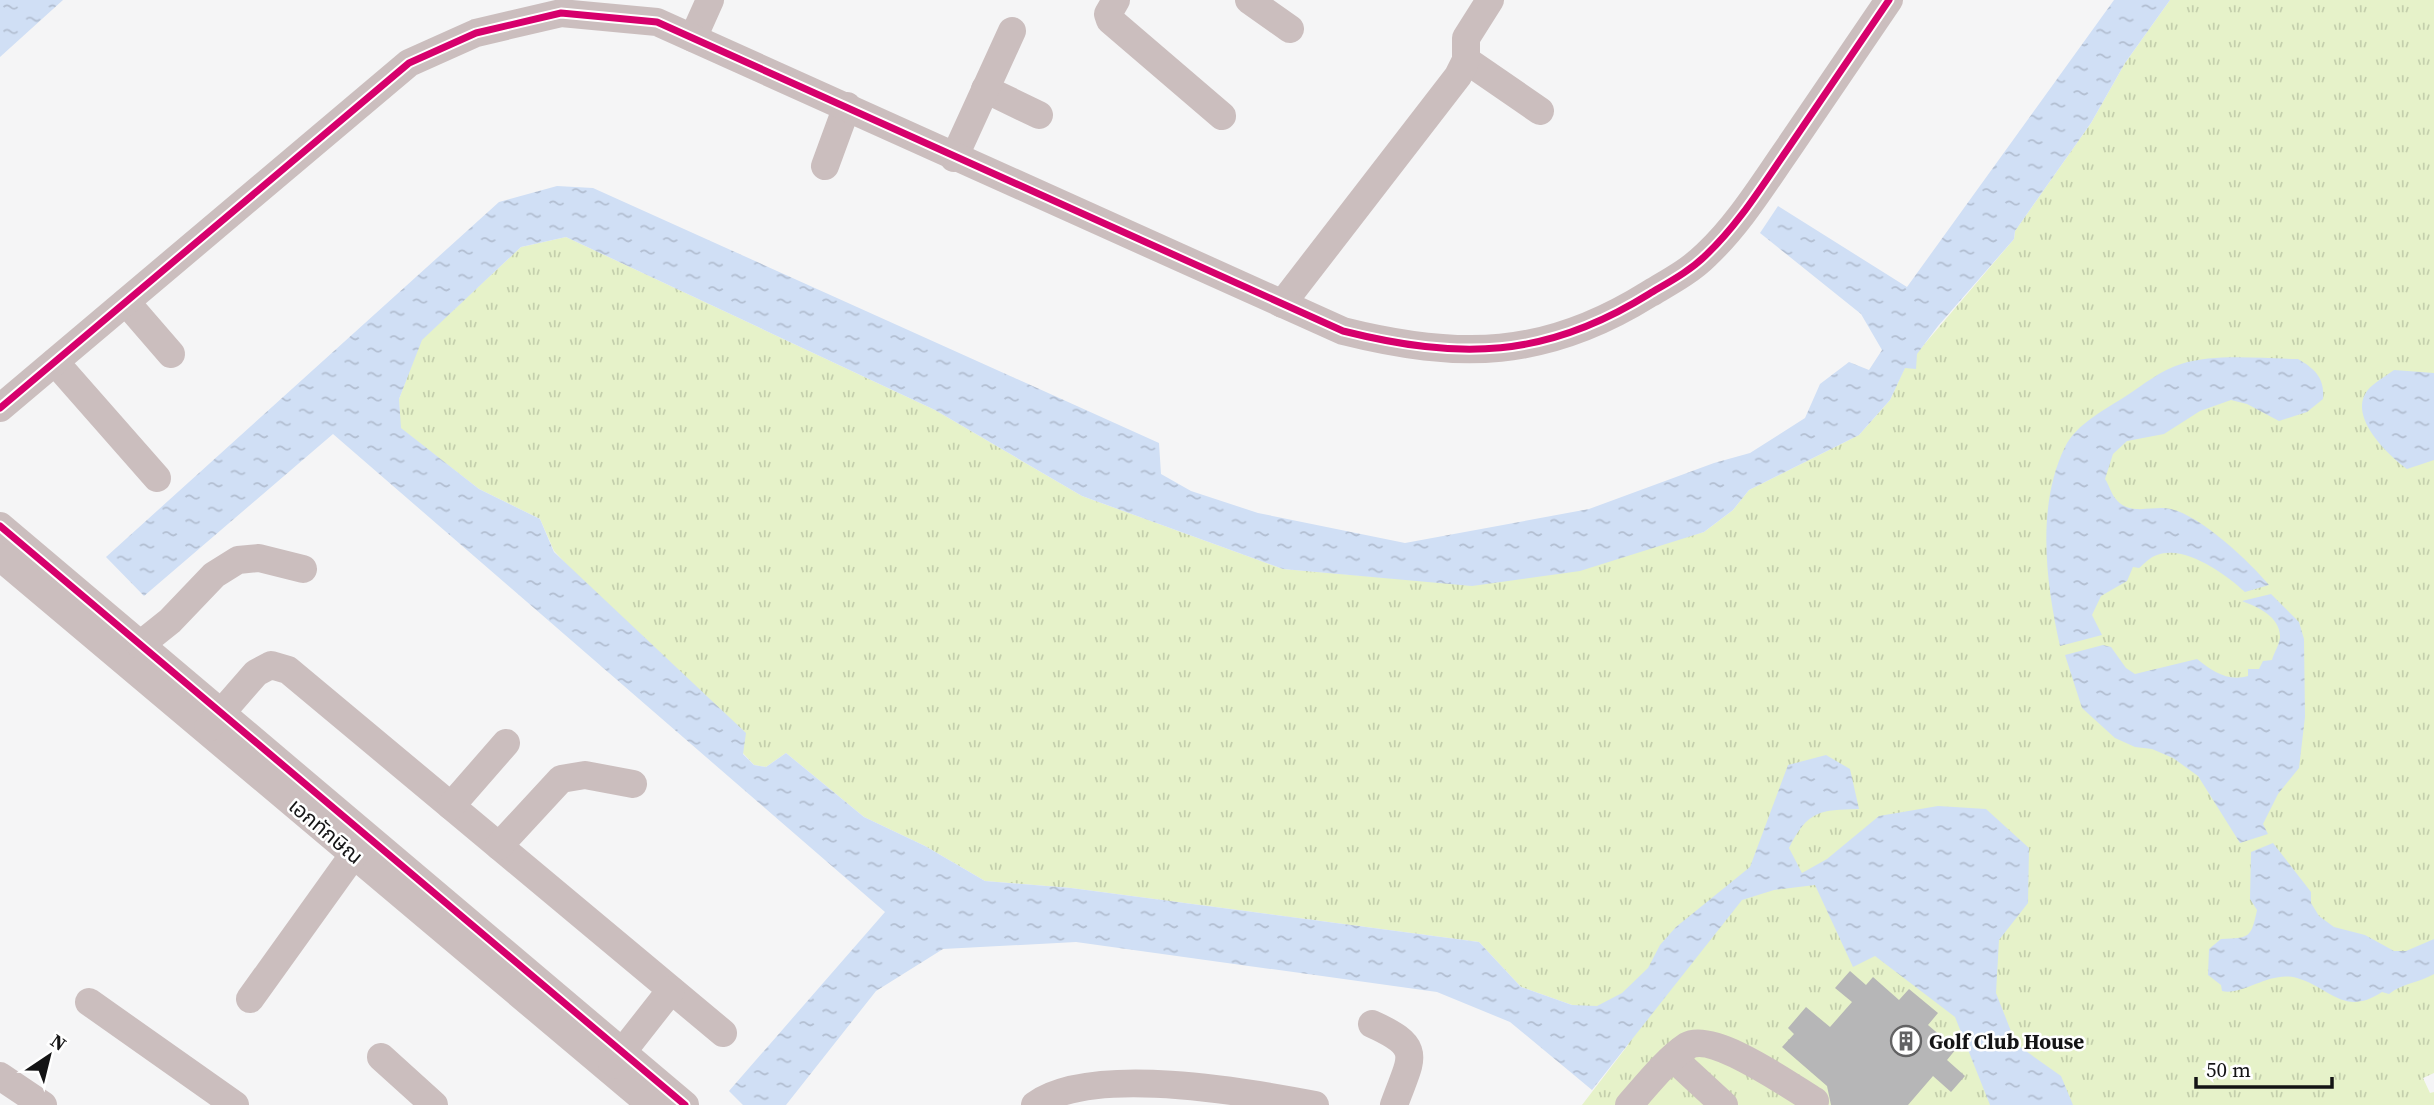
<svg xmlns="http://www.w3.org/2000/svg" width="2434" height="1105" font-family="'Source Serif 4','Noto Sans Thai',serif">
	<defs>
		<pattern id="grass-tufts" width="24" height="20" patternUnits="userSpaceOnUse" patternTransform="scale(1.75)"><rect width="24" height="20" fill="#e6f2c9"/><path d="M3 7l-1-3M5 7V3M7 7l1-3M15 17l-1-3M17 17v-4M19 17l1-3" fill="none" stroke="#c4cfac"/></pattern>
		<pattern id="water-ripples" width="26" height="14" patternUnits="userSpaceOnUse" patternTransform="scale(1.75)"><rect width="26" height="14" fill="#d0dff5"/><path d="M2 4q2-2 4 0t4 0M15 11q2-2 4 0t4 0" fill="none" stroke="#b2bed1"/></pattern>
	</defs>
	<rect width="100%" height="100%" fill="#f5f5f6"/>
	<!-- grass -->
	<polygon fill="url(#grass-tufts)" points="2170,0 2434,0 2434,1073 2423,1078 2430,1093 2434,1092 2434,1105 1582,1105 1628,1045 1572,1005 1521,987 1479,942 1071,888 985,881 925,846 864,817 786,753 766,767 754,765 554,551 540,519 479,489 400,428 399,399 421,340 521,247 566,237 935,410 1082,496 1283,569 1472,585 1685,537 1704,532 1733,510 1749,490 1859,435 1890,400 1905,367 2014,239 2015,231 2091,123 2125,63"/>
	<!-- water -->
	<g fill="url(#water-ripples)">
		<polygon points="0,0 63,0 0,57"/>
		<path d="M2114,0H2170L2125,63L2091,123L2015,231L2014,239L1938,326L1917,354L1916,369L1905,368L1890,400L1859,435L1749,490L1733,510L1704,532L1580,571L1472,586L1283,569L1082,496L935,410L566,237L521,247L422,340L399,399L401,428L479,489L540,519L554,552L746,733L743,754L754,765L766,767L786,753L864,817L925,846L985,881L1071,888L1479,942L1521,987L1572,1005L1597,1006L1622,993L1648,968L1660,945L1676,927L1750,867L1788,765L1826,755L1850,769L1859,809C1820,810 1808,810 1789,848L1802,873L1827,859L1879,816L1938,806L1986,809L2029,848L2028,903L1999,940L1996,993L2016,1044L2061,1076L2073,1105H1990L1955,1017L1875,956L1853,967L1815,885L1774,890L1742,900L1592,1090L1510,1022L1437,992L1076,942L943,949L876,991L786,1105H743L729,1091L885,912L333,434L144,596L106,557L499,202L557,186L593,188L1159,443L1161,474L1191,491L1258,513L1405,543L1589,509L1714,463L1750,453L1805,418L1820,384L1849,362L1869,370L1882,350L1861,314L1760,233L1778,206L1907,287Z"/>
		<path d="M2298,359C2315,369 2325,378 2323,399L2307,412L2279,421L2247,404L2231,400L2200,411L2164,434L2127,441L2113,454L2105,479C2109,485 2111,493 2115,498C2128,517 2153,505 2171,509C2201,516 2250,562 2269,585L2245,592C2226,574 2184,544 2157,555C2150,557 2144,564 2139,568L2133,567L2127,581L2101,596L2092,615L2102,635L2060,646C2046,584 2036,506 2065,447C2076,424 2106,409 2126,396C2143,385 2161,370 2181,364C2217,353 2261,359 2298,359Z"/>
		<path d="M2394,370L2434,373V460L2407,469C2388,455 2348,417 2367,391C2373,383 2386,376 2394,370Z"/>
		<path d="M2271,594L2299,622L2304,639L2305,717L2299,768L2278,794L2263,824L2268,834L2240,843L2198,776L2173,758L2152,749L2135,747L2115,738L2082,708L2065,655L2103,645L2111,647L2126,668L2135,674L2197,659C2212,671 2228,682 2248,676V669H2259L2263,661L2272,660C2274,653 2279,645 2280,638C2281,617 2258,607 2242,601Z"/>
		<path d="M2273,843L2311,892V903L2319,916L2334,927L2365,935L2394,951H2406L2434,939V974C2418,983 2403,983 2389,994L2382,992C2344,1017 2331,988 2297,978C2270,970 2243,996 2222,991L2221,985L2208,975L2209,949L2221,939C2250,938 2251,938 2257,910L2250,899L2251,852Z"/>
	</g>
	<!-- building -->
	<polygon fill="#b6b6b7" points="1850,971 1866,985 1873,977 1899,1000 1909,989 1938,1013 1928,1025 1956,1049 1947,1060 1965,1076 1951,1092 1933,1076 1908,1105 1831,1105 1827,1086 1782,1047 1794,1034 1788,1028 1806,1007 1830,1027 1852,1002 1835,988"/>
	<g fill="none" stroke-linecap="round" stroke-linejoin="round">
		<!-- minor -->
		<g stroke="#cbbebe" stroke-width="28">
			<polyline points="1116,0 1108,14 1110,20 1222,116"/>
			<polyline points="1249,0 1290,29"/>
			<polyline points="693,38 710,0"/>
			<polyline points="1466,60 1540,111"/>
			<polyline points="985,89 1039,115"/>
			<polyline points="954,158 1012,31"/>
			<polyline points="825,166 847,106"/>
			<polyline points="126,302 171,354"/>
			<polyline points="1282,304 1458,76 1466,60 1466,38 1490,0"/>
			<polyline points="55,362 157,478"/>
			<path d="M0,408L409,63L476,33L561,13L657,22L1343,331C1459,360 1545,359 1649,294C1669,282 1690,271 1706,255C1738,225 1762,186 1787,150C1821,100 1855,50 1889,0"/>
			<polyline points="0,526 685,1105"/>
			<polyline points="0,557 651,1105"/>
			<polyline points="140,645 170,621 214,575 238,560 259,558 303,569"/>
			<polyline points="208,728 256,673 271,665 288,670 723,1033"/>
			<polyline points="451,806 506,743"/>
			<polyline points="499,846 561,779 585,775 633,784"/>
			<polyline points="250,999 354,854"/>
			<polyline points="89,1002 235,1105"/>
			<path d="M1372,1024C1425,1048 1411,1057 1394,1105"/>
			<polyline points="381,1057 434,1105"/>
			<polyline points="1673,1058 1724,1105"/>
			<polyline points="612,1065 671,990"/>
			<polyline points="0,1076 43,1105"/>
			<path d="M1035,1105C1091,1064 1248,1092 1315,1105"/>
			<path d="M1629,1105C1646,1086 1666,1060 1687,1046C1713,1031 1790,1086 1815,1101"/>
		</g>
		<!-- cycleway casing -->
		<g stroke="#fff" stroke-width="11">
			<g id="cycleway">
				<path d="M0,408L409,63L476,33L561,13L657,22L1343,331C1459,360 1545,359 1649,294C1669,282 1690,271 1706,255C1738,225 1762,186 1787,150C1821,100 1855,50 1889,0"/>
				<polyline points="0,526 685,1105"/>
			</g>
		</g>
		<!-- cycleway -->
		<use href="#cycleway" stroke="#d6006c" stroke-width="7"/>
	</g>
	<!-- icons -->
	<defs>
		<g id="building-ring" transform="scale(1.575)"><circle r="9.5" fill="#fff" stroke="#636364" stroke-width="1.5"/><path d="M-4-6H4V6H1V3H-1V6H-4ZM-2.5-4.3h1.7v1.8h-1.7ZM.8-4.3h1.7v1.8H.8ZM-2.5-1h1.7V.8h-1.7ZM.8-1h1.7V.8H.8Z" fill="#636364"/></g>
	</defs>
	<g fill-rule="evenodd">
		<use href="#building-ring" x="1906" y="1041"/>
	</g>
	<g text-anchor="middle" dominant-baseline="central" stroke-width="5" stroke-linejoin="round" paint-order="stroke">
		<!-- street labels -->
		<g font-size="21" fill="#141415" stroke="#fff">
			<text transform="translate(326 831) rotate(40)">เอกทักษิณ</text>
		</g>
		<!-- poi labels -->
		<g font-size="21" font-weight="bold" fill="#141415" stroke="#fff" text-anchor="start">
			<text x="1929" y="1041">Golf Club House</text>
		</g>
	</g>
	<!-- north arrow -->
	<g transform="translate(49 1056) rotate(35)" stroke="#ffffff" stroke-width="5" paint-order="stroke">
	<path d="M0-5L12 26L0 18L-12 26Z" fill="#141415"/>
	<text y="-10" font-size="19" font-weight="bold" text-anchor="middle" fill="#141415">N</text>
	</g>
	<!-- scale -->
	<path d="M2196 1077v10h136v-10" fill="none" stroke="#141415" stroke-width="3.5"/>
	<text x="2206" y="1077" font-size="21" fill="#141415" stroke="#ffffff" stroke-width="5" paint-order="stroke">50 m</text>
</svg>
